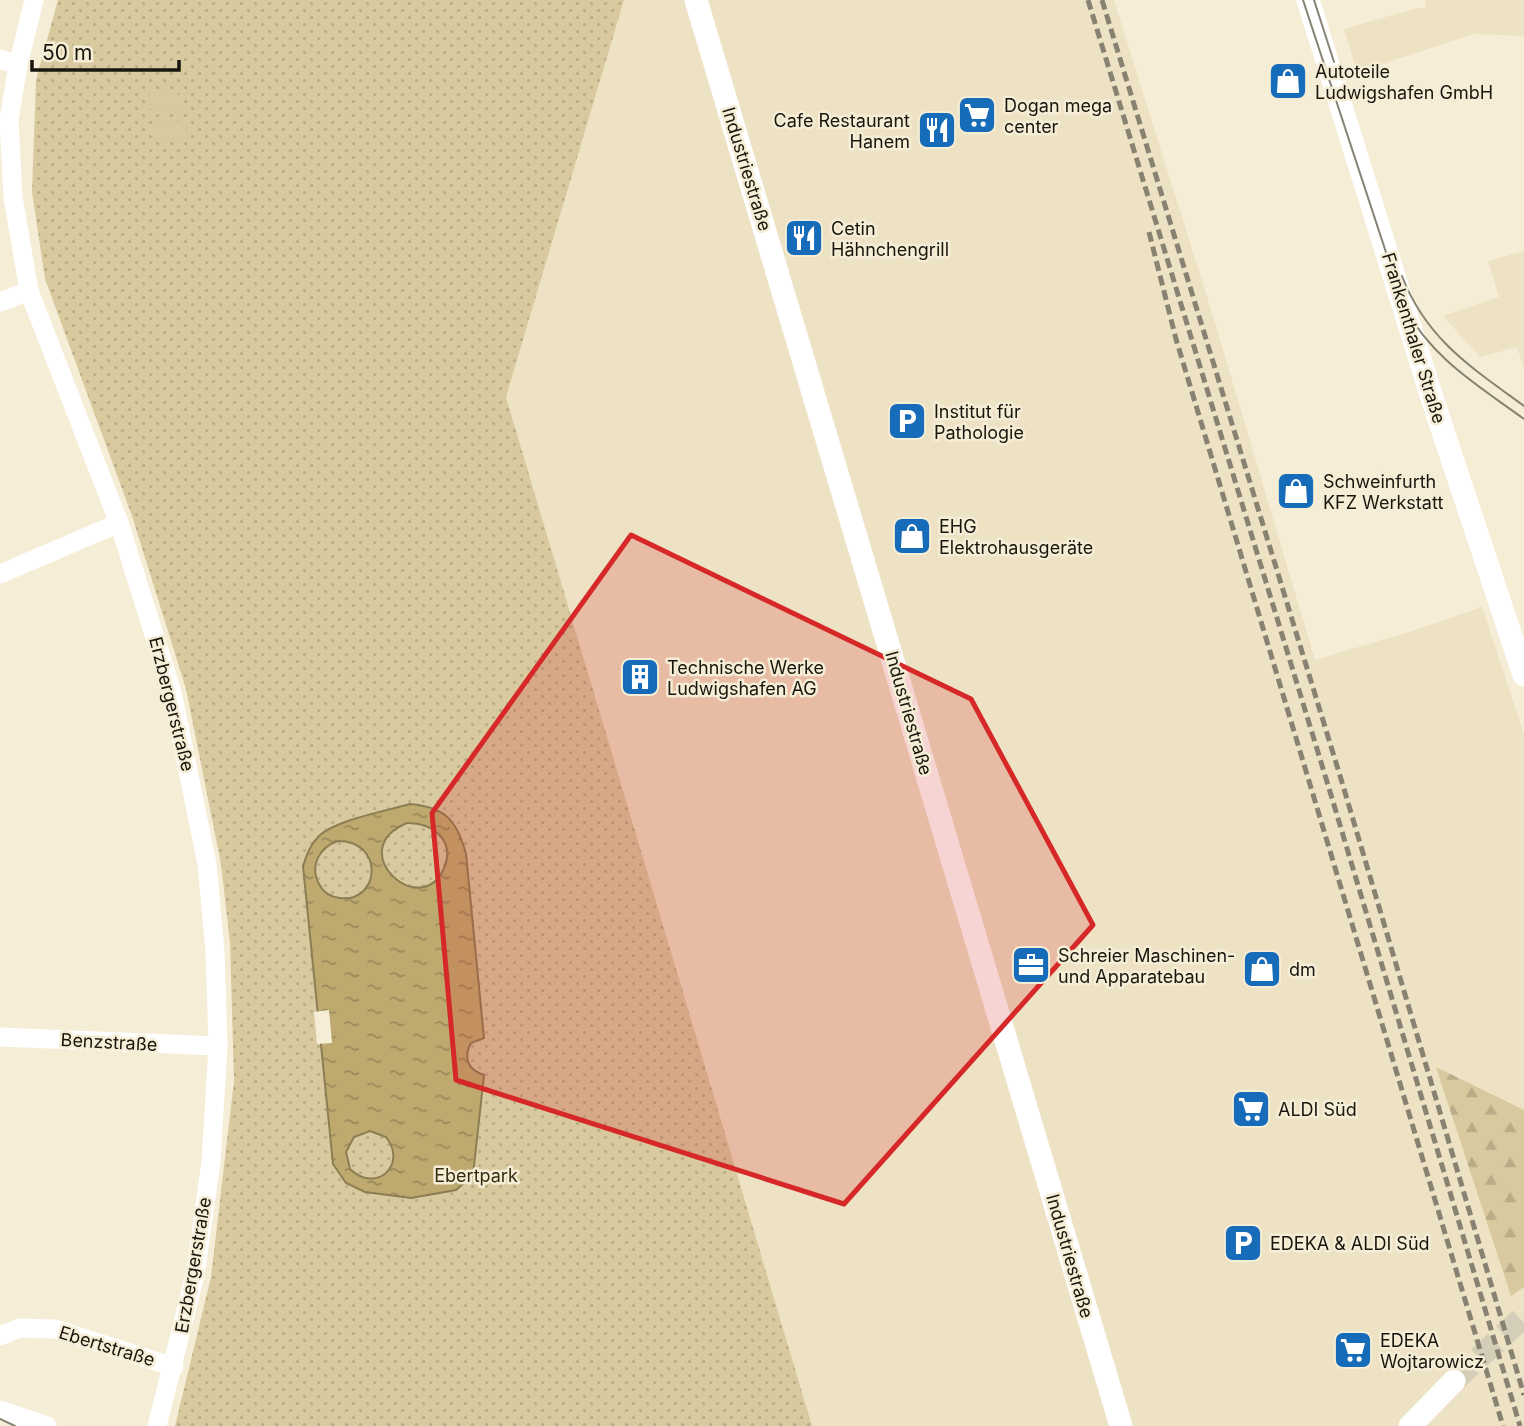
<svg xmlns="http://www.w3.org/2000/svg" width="1524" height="1426" font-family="Inter,sans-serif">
	<defs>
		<pattern id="green-dots" width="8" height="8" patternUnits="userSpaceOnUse" patternTransform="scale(1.75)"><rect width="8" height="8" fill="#d8c99e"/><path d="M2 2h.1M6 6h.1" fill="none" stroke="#b9ac87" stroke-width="1.8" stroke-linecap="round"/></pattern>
		<pattern id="forest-firs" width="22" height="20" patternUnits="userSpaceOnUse" patternTransform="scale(1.75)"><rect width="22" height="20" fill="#d8c99e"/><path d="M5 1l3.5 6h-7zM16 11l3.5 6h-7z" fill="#b9ac87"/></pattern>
		<pattern id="water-ripples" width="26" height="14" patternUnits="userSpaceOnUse" patternTransform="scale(1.75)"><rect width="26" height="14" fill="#beaa6f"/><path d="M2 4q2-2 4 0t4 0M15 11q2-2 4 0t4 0" fill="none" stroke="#9a895a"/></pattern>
	</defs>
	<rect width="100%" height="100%" fill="#f5edd6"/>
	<!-- built -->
	<g fill="#ede2c4">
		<polygon points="624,0 1114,0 1213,316 1315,660 1412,631 1482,607 1524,734 1524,1426 812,1426 506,397"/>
		<polygon points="1426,0 1524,0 1524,36 1474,34 1357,72 1344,29 1417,8 1425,8"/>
		<polygon points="1524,251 1524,368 1517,347 1480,357 1443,316 1499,297 1488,261"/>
	</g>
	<!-- green -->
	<polygon fill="url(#green-dots)" points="58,0 624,0 506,397 812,1426 175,1426 211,1277 234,1081 230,943 221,864 186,689 132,516 45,279 32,192 36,80"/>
	<!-- forest -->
	<polygon fill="url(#forest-firs)" points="1436,1067 1524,1110 1524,1287 1511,1296"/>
	<!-- pitch -->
	<g fill="#d8c99e">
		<polygon points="150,92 185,95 183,113 148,109"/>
		<polygon points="153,119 187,123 186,140 151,136"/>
	</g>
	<!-- water -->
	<path fill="url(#water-ripples)" stroke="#8c7e52" stroke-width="2" fill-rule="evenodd" d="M410,804C445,807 457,820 466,854L484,1038L471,1043C463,1058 468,1070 484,1075L473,1175L456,1190L411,1198L365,1192L346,1183L333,1164L303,866C307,854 310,845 319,836C336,820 386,811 410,804ZM407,823C432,822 456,841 444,868C421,922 342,850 407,823ZM338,841C385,841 380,903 340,898C331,897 323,892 319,884C309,865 320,847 338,841ZM370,1131L386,1137C408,1165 376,1194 350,1169L346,1152L354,1137Z"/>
	<!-- pier -->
	<polygon fill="#f5edd6" points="329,1010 332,1043 317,1044 314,1012"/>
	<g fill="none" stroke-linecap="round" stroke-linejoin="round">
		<!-- tertiary-tunnel -->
		<polyline stroke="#d4cdb8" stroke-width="23" stroke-dasharray="23 11" stroke-linecap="butt" points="1454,1381 1524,1316"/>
		<!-- minor -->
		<g stroke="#fff" stroke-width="19">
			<polyline points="34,0 18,65 9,120 13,197 29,291 119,523 172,692 207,864 215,951 218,1046 211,1162 195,1275 157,1426"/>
			<polyline points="0,59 18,65"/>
			<polyline points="0,302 29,291"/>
			<polyline points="0,574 119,523"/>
			<polyline points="0,1037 218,1046"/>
			<polyline points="0,1336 20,1328 55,1329 174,1367"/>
			<polyline points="0,1410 47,1426"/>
		</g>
		<!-- tertiary -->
		<g stroke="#fff" stroke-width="23">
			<polyline points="696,0 1121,1426"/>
			<polyline points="1308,0 1432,398 1524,675"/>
			<polyline points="1410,1426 1454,1381"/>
		</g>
		<!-- tram -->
		<g stroke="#878272" stroke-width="2">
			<path d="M1303,0L1404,307C1434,360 1476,384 1524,419"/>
			<polyline points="1314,0 1334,62"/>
			<path d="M1402,276C1426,339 1472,368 1524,406"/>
			<polyline points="0,1419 15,1426"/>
		</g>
		<!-- rail -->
		<g stroke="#878272" stroke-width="5" stroke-dasharray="10 5" stroke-linecap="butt">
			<polyline points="1088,0 1328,785 1520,1426"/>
			<polyline points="1102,0 1341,779 1524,1395"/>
			<polyline points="1149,232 1176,339 1503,1426"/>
		</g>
	</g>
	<!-- marked area -->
	<path fill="#d62828" fill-opacity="0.2" stroke="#d62828" stroke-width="5" stroke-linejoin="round" d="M631,535L971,699L1093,925L844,1204L456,1080L432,813Z"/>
	<!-- icons -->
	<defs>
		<g id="shop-square" transform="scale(2.0125)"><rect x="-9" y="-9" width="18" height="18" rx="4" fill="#176cba" stroke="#f5edd6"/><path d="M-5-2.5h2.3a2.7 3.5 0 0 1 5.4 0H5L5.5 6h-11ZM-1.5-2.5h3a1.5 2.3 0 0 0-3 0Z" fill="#fff"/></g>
		<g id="supermarket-square" transform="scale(2.0125)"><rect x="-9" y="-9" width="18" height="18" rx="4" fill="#176cba" stroke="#f5edd6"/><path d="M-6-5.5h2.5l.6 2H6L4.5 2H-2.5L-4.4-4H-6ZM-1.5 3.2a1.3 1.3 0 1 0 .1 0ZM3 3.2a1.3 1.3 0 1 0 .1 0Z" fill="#fff"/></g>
		<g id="restaurant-square" transform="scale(2.0125)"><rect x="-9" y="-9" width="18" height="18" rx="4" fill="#176cba" stroke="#f5edd6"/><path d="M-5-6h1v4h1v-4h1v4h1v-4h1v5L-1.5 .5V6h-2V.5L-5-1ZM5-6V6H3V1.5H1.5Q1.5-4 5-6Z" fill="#fff"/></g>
		<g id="parking-square" transform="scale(2.0125)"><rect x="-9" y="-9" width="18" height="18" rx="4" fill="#176cba" stroke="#f5edd6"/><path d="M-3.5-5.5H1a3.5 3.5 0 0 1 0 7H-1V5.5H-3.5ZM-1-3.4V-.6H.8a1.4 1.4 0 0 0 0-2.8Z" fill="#fff"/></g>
		<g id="building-square" transform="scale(2.0125)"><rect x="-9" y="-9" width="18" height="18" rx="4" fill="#176cba" stroke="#f5edd6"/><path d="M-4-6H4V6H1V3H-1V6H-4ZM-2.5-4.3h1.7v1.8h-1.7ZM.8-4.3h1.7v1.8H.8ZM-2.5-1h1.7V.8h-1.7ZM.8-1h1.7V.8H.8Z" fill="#fff"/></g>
		<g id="office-square" transform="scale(2.0125)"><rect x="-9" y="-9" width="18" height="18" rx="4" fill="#176cba" stroke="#f5edd6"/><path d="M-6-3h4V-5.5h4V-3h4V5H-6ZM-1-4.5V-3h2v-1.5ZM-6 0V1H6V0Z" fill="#fff"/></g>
	</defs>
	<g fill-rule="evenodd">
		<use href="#shop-square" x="1288" y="81"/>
		<use href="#supermarket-square" x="977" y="115"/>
		<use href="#restaurant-square" x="937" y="130"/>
		<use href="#restaurant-square" x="804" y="238"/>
		<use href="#parking-square" x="907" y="421"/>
		<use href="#shop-square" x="1296" y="491"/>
		<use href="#shop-square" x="912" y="536"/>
		<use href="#building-square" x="640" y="677"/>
		<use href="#office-square" x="1031" y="965"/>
		<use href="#shop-square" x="1262" y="969"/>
		<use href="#supermarket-square" x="1251" y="1109"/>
		<use href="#parking-square" x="1243" y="1243"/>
		<use href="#supermarket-square" x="1353" y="1350"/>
	</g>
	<g text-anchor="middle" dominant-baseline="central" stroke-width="5" stroke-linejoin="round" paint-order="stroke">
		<!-- poi labels -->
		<g font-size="18" fill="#19160e" stroke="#f5edd6" text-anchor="start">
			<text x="1315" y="71">Autoteile<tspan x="1315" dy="21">Ludwigshafen GmbH</tspan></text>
			<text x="1004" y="105">Dogan mega<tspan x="1004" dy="21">center</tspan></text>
			<text x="910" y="120" text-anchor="end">Cafe Restaurant<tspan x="910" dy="21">Hanem</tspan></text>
			<text x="831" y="228">Cetin<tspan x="831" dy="21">Hähnchengrill</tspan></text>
			<text x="934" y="411">Institut für<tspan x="934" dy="21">Pathologie</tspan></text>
			<text x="1323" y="481">Schweinfurth<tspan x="1323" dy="21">KFZ Werkstatt</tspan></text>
			<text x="939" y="526">EHG<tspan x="939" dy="21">Elektrohausgeräte</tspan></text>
			<text x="667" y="667">Technische Werke<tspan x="667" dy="21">Ludwigshafen AG</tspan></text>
			<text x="1058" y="955">Schreier Maschinen-<tspan x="1058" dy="21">und Apparatebau</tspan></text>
			<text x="1289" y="969">dm</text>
			<text x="1278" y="1109">ALDI Süd</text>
			<text x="1270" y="1243">EDEKA &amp; ALDI Süd</text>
			<text x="1380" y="1340">EDEKA<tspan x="1380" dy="21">Wojtarowicz</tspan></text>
		</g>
		<!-- street labels -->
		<g font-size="18" fill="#19160e" stroke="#f5edd6">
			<text transform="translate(747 169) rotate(73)">Industriestraße</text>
			<text transform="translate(1414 338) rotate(73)">Frankenthaler Straße</text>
			<text transform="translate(172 704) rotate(76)">Erzbergerstraße</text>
			<text transform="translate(909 713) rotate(74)">Industriestraße</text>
			<text transform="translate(109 1042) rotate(3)">Benzstraße</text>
			<text transform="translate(1070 1256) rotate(74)">Industriestraße</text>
			<text transform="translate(193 1265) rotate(-80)">Erzbergerstraße</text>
			<text transform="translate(107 1346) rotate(17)">Ebertstraße</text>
		</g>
		<!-- park labels -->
		<g font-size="18" fill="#362d11" stroke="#f5edd6">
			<text x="476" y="1175">Ebertpark</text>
		</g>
	</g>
	<!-- scale -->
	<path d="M32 60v10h147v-10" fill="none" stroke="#19160e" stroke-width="3.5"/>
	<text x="42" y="60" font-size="21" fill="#19160e" stroke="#f5edd6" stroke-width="5" paint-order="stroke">50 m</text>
</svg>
